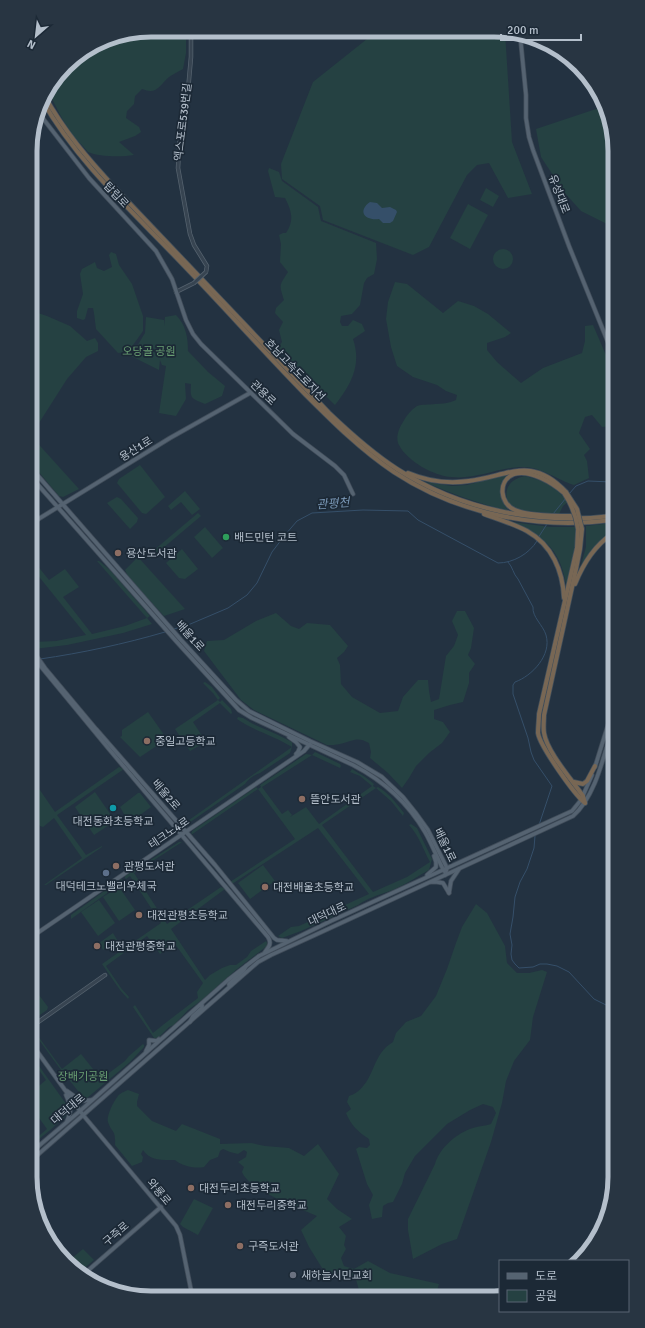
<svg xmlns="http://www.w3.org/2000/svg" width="645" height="1328" font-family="Signika,'Noto Sans KR',sans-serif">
	<rect width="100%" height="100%" fill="#233241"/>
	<!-- green -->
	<g fill="#254142">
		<path d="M151,30H186V53L183,69C178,72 173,74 169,77C159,86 157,95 142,89L135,96L134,104L127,111L126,118L139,127L141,132L135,136L119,142L134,155C122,157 99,157 88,152C86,150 84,147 82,145C66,130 58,110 48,91L71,60L105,39Z"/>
		<polygon points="362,31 505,32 512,142 532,194 508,198 489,163 477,165 467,175 429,247 413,255 323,220 320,206 282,179 281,164 313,82 367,39"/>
		<polygon points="599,108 602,119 610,118 611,120 611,226 581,211 564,192 541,157 536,129"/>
		<path d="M269,168L279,172L282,181L318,207L321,221L376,243L377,259L374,274L367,278L364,283L360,305L352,314L341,316L340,322L342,326H348L353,320L362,324L365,331L353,339C362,365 351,385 335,405L277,349L282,342L279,330L283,322L275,313L276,308L284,300C279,284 279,286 288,272L280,262L281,244L279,235L283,233H286C295,220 291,210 285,198L275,197L268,171Z"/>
		<polygon points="486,188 499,196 493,207 480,200"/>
		<polygon points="468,204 488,215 470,249 450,238"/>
		<circle cx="503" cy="259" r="10"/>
		<polygon points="111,252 116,254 119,265 132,284 143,316 143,331 128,352 118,353 96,329 94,313 93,308 88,308 85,319 83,320 77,318 77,311 83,294 80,274 82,269 95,262 97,268 104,271 112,267 109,255"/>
		<path d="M395,282L407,284L443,313L458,301L474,306L488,314L511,333L505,337L487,343V350L497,362L521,383L543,368L582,353L585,341V326L593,325L612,369V426L602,427L592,415L585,417L579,433L590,449L584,455L587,461L589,478L574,485C557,480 542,467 523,467C498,467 477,480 451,477C434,476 407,461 399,445C395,438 399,428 403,422C406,416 411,410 417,406C421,404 430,405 435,404C442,404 449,403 456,400L457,395L446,391L437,385L413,377L397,366L391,347L386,319L388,302Z"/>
		<polygon points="32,311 47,316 70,326 87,341 95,338 98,343 98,351 86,357 67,379 32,434"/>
		<path d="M176,315C186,325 188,338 188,351L208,372L225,386L222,396L205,404C191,398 190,399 191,384L185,383L186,399L176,416L159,413L166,366L162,365L160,360L159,370L131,356L145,333L146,317L164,320V326L165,317Z"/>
		<polygon points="32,437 79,489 63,497 59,496 32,464"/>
		<polygon points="140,465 165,497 146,514 142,513 117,483 119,479"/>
		<path d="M513,473C503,488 495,495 509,511C480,504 452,494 425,482L452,486L467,485Z"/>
		<path d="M525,476C543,480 557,487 568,502L563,506L559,514C549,513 520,512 513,507C506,503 505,494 508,487C512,480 517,478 525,476Z"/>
		<polygon points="185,491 200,509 192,515 181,502 171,510 168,506"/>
		<polygon points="117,497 121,499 138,518 137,522 130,529 107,503"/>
		<polygon points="198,513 201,516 150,559 147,556"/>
		<path d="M511,522L551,527H576V548L567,590C561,549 547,539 511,522Z"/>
		<path d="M612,523V532C599,541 590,552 581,565L586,547V526Z"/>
		<polygon points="205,527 223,548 212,558 194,537"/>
		<polygon points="182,549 198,569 185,579 179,578 166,563"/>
		<polygon points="138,557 185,609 164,616 129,578 125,570"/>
		<polygon points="32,559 49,580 65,569 79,587 63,597 92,634 125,626 147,618 97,561 99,561 110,570 150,616 147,618 152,624 123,633 67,645 34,649 33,647 33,642 56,641 86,635 32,568"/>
		<path d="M457,611H465L474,628L471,648L468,655L475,664L469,673V683L463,702L450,705L434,710V719L443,722L450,732L442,743L429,753L416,766L409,778L402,788L388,773L370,758L371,752L369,743C357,736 353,741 340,744C336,745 331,745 327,745L254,710L241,700L204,651L207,641L224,640L256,621L276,613L291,626L299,629L307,623L330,625L348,646L344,652L337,658L340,665L341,684L352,697L380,713L398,711L403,697L418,680H428L429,691L431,702L439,699L446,656L454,646L458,635L452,621Z"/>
		<polygon points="205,682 212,687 220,698 218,700 220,702 222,700 231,709 232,713 231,714 220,703 193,722 206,742 190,751 175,729 218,700 213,693 203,683"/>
		<polygon points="148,712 167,739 140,757 120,737 122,736 122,730"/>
		<path d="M238,717L243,718L253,724L276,734L292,742V747L290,753L260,773C254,775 248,779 245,784L186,825H182L292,747C275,736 254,731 237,719Z"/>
		<path d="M315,752L340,764L341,766L340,768L312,755L262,787L282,814L288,810L292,815L290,817L306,807L319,824L372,786L360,776L350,772L352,769C361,775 365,776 374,784L373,786L376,788L378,787C389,793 396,803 404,813L403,816L391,801L376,788L322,825L373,892L407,877L430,862C423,849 419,836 409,825L411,824L417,828L432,859L429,870C416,877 404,886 390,891C378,895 368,898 358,905L301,931L282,938L278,936L291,927L299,926L369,894L318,828L232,884L230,882L295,839L258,789L191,835L192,831L256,787L258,789L261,787L260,785L306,754L312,755Z"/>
		<polygon points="119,767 124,769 57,815 86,855 102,846 102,847 46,885 44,885 82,858 54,818 43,827 40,826 33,816 33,780 55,812"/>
		<polygon points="95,792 115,821 94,835 75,807"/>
		<polygon points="138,793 140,793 151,807 129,823 120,807"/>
		<path d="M179,842H182L134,873L167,924L221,887L225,889L171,929L205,980L210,975L222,968L230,965H236L247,957L251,951L266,941L268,944L267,946L237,969L202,1000L188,1010L174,1025L169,1027L158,1038H154L133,1007L135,1005L153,1033C167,1021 183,1010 198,998L197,992L203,983L175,944L160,954L147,936L106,966L121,988L129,997L128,999L120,990L102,964L161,923L130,876L126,879L125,878V876Z"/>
		<polygon points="263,865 275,881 250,899 238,883"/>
		<polygon points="121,879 124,881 71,919 71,915"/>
		<polygon points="119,887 135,910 119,921 103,897"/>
		<polygon points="99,900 115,923 98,936 81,912"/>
		<path d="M476,904L487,913L505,946L507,963L517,973H529L542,970L547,972L533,1017L530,1040L514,1061L506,1081L502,1103L491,1142L457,1239L442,1244L413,1259L408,1230V1219L435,1164C440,1147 457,1133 473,1128C479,1126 485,1126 491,1124L496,1113L493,1107L483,1104L470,1110L447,1124L415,1156L405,1173L402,1184L393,1202L388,1203L383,1206L382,1217L372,1219L369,1205L373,1195L367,1184L356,1149L359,1147L367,1148L370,1145L369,1139C358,1132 351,1125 346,1113L351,1109L347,1102L349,1096C351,1095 355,1094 357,1092C375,1079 372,1054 393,1042L396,1033L406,1022L421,1016L436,996L447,969L456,943L462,927Z"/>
		<polygon points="113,933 119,943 116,946 113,943 103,950 99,943"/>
		<polygon points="39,995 48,1007 47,1010 34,1019 34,999"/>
		<polygon points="35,1032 62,1069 81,1054 101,1079 125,1061 129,1056 143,1044 144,1045 144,1047 130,1062 87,1098 83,1097 61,1070 34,1033"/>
		<polygon points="34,1059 69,1108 69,1113 49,1131 34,1143 34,1140 47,1129 34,1111 34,1090 46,1080 34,1063"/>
		<path d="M128,1090L139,1094L137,1102V1106L152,1121L176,1131L182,1124L220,1139V1144L251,1143L265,1146L289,1148L304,1156L318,1144L339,1174L327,1199L337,1209L352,1219L339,1227L346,1236L344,1245L346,1249L341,1258L344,1266L354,1269L368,1261L390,1273L439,1284L436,1294L349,1295L359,1290L355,1276H327L309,1247L301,1230L317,1216C299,1208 249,1190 242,1172L244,1167L238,1162L246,1157L247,1152L244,1150L238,1154L230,1152L223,1149L220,1151L218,1157L210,1160L204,1167C195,1169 182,1166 175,1160C162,1160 150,1161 143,1150L141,1154L143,1157L142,1162L132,1166L115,1145C116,1129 112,1134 108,1122C106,1116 115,1098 120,1094C122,1092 126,1091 128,1090Z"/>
		<polygon points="194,1199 213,1208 198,1235 183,1227 180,1224"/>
		<polygon points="83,1249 94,1260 82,1270 72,1258"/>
	</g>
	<!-- water -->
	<path fill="#354f69" d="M370,202L377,203L382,208L390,207L396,210L397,212L393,221L390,223H383L379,219C365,221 357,211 370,202Z"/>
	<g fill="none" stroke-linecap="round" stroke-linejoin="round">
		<!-- stream -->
		<g stroke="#354f69" stroke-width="1">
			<polyline points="569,494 576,486 588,481 612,482"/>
			<polyline points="553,514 566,498"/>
			<polyline points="538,538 547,524"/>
			<path d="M508,562C513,567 513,574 518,579L533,607C532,617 543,625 546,635C552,655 532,676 515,682L513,685V694L528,738L531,752L534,760L552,786L539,825"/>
			<path d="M174,629L188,625L228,608L247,595L257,583L272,552L285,535L297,521L312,513L363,510L408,511L418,520L498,563C513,563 529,554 537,541"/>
			<path d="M40,659C82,653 124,644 165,632"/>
			<polyline points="535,836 534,848 527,869 520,882 515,897 513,917 510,934 512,945 511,954 512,960 515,964 519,968 533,967 540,964 547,964 557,966 569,972 594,999 614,1009"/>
		</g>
		<!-- minor casing -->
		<g stroke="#55626e" stroke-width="4.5">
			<g id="minor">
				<polyline points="191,30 191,57 187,102 180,135 178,168 190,234 194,245 207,266 206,272"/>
				<polyline points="176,292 194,283"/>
				<polyline points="34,1025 105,975"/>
			</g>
		</g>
		<!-- major casing -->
		<g stroke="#414d5a" stroke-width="5">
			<g id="major">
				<polyline points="520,34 526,95 526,118 529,137 533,150 569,246 612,352"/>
				<polyline points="38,112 89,178 156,251 172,279 186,320 193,334 201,344 293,434 335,466 344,475 353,494"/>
				<polyline points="32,469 181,640 236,700 249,711 310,741 357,762 382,777 403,797 415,812 428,830 447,868 445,875"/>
				<path d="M32,478L176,641L239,710L252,718L353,765C382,780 408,803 425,832C432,844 437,858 444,871"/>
				<polyline points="32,523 170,438 250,393"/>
				<polyline points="33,651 45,668 96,729 215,865 274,938 277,940 287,941"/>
				<path d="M33,657L108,748L268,937C272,943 269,947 265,952"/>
				<polyline points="289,737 296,742 300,747 298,752 296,754"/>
				<polyline points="595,767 613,709"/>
				<polyline points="427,875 436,867 436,862 434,856"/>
				<polyline points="431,882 437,882 443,883 449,893"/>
				<polyline points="449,893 451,881 459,869"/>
				<polyline points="33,936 304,751 310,744"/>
				<polyline points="231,985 229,985 229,984 244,970 246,966"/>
				<polyline points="190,1022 193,1016 202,1008 202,1005 200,1005"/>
				<polyline points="34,1047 83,1115 176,1226 180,1235 192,1295"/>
				<polyline points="146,1051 149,1045 149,1040 157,1041 159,1039"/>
				<polyline points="67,1091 81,1101 92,1100"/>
				<path d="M66,1095C71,1106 72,1110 67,1121"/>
				<polyline points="34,1150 80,1111 228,980 259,956 331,921 572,811 581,800 592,775"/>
				<path d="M34,1158L258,962L271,955L315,935L573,816C596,796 604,754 613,726"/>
				<polyline points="84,1274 161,1207"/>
			</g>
		</g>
		<!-- highway casing -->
		<g stroke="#424f5b" stroke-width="5.5">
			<g id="highway">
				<path d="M44,95C65,132 87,158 116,189L329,413C350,433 372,453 397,469C461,510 537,525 612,516"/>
				<path d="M42,100C80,167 140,218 192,274C230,314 267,355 305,394C333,422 361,450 394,472C458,514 538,530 612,520"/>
				<path d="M408,473C427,481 448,484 469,481C509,476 531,455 566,492"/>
				<path d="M564,493C553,483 530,469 514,474C497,481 500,504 515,510C527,516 558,516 572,516"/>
				<path d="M484,514C498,519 514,524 527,531C552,545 563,571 564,598"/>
				<path d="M578,529L577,548L539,714C539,720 538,727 538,733C540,746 574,794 585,803"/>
				<path d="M582,529L580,549L576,569L544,715C544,721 543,727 544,733C547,752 572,780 583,796L585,803"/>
				<path d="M575,584C583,564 594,546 612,534"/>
				<polyline points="574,782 583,784 587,781 595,766"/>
			</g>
		</g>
		<!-- minor -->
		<use href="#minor" stroke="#374451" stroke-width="3"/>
		<!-- major -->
		<use href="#major" stroke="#556371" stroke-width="3.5"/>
		<!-- highway -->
		<use href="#highway" stroke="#786754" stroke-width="4"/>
		<!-- minor-bridge casing -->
		<g stroke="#55626e" stroke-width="4.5" stroke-linecap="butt">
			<polyline id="minor-bridge" points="194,283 206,272"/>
		</g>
		<!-- highway-bridge casing -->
		<g stroke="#424f5b" stroke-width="5.5" stroke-linecap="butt">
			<g id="highway-bridge">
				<polyline points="566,492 577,509 582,529"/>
				<path d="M564,493C572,505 576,516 578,529"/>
			</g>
		</g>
		<!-- minor-bridge -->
		<use href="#minor-bridge" stroke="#374451" stroke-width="3"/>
		<!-- highway-bridge -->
		<use href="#highway-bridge" stroke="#786754" stroke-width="4"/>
	</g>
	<!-- markers -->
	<circle fill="#2e9e5b" stroke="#1c2936" stroke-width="1.5" cx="226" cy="537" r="4"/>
	<g fill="#8d6e63" stroke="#1c2936" stroke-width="1.5">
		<circle cx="118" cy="553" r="4"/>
		<circle cx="147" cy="741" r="4"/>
		<circle cx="302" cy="799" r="4"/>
		<circle cx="116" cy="866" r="4"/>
		<circle cx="265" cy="887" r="4"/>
		<circle cx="139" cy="915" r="4"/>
		<circle cx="97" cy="946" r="4"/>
		<circle cx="191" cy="1188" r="4"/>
		<circle cx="228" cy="1205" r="4"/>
		<circle cx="240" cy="1246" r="4"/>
	</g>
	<circle fill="#0f9aa8" stroke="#1c2936" stroke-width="1.5" cx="113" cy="808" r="4"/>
	<circle fill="#5c6f8a" stroke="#1c2936" stroke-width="1.5" cx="106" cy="873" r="4"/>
	<circle fill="#6b7280" stroke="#1c2936" stroke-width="1.5" cx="293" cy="1275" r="4"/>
	<g text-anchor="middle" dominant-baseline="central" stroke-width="3.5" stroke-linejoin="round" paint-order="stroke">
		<!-- street labels -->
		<g font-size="11" fill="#b4bfcb" stroke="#1c2936">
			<text transform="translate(183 122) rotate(-83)">엑스포로539번길</text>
			<text transform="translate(559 194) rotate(69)">유성대로</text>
			<text transform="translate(116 195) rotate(47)">탑립로</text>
			<text transform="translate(295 370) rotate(46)">호남고속도로지선</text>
			<text transform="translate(263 393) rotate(44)">관용로</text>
			<text transform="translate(136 449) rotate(-32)">용산1로</text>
			<text transform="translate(190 636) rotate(48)">배울1로</text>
			<text transform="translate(166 795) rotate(49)">배울2로</text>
			<text transform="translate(169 833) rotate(-34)">테크노4로</text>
			<text transform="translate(445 845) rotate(64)">배울1로</text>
			<text transform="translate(327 914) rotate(-25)">대덕대로</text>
			<text transform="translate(68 1109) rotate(-40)">대덕대로</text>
			<text transform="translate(159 1192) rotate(50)">와룡로</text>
			<text transform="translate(116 1234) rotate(-41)">구즉로</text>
		</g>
		<!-- park labels -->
		<g font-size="11" fill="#699e72" stroke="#1c2936">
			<text x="149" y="351">오당골 공원</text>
			<text x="83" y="1076">장배기공원</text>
		</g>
		<!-- poi labels -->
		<g font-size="11" fill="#b4bfcb" stroke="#1c2936" text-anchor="start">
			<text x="234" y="537">배드민턴 코트</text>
			<text x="126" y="553">용산도서관</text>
			<text x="155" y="741">중일고등학교</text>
			<text x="310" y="799">뜰안도서관</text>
			<text x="113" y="821" text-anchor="middle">대전동화초등학교</text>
			<text x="124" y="866">관평도서관</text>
			<text x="106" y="886" text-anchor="middle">대덕테크노밸리우체국</text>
			<text x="273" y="887">대전배울초등학교</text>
			<text x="147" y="915">대전관평초등학교</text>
			<text x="105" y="946">대전관평중학교</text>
			<text x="199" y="1188">대전두리초등학교</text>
			<text x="236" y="1205">대전두리중학교</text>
			<text x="248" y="1246">구즉도서관</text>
			<text x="301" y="1275">새하늘시민교회</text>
		</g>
		<!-- water labels -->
		<g font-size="12" font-style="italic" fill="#7997b5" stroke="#1c2936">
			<text transform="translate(333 504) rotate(-4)">관평천</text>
		</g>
	</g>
	<!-- crop -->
	<path d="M0 0H645V1328H0ZM151 37H494A114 114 0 0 1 608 151V1177A114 114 0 0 1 494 1291H151A114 114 0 0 1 37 1177V151A114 114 0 0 1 151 37Z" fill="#283542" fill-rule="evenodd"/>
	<path fill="none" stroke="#b4bfcb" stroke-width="5" d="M151 37H494A114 114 0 0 1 608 151V1177A114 114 0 0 1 494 1291H151A114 114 0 0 1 37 1177V151A114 114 0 0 1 151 37Z"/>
	<!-- legend -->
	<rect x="499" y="1260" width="130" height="52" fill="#1c2936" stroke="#596572"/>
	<rect x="507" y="1273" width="20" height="6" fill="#556371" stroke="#596572"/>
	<text x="535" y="1280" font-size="12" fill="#b4bfcb">도로</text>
	<rect x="507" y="1290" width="20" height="12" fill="#254142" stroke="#596572"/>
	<text x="535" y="1300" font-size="12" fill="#b4bfcb">공원</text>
	<!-- north arrow -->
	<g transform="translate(36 36) rotate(208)" stroke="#1c2936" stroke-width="3" paint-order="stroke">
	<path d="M0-3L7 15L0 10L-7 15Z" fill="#b4bfcb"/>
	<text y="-6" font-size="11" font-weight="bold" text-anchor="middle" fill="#b4bfcb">N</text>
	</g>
	<!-- scale -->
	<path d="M501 34v6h80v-6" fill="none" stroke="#b4bfcb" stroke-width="2"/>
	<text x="507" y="34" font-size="12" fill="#b4bfcb" stroke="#1c2936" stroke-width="3" paint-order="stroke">200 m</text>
</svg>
